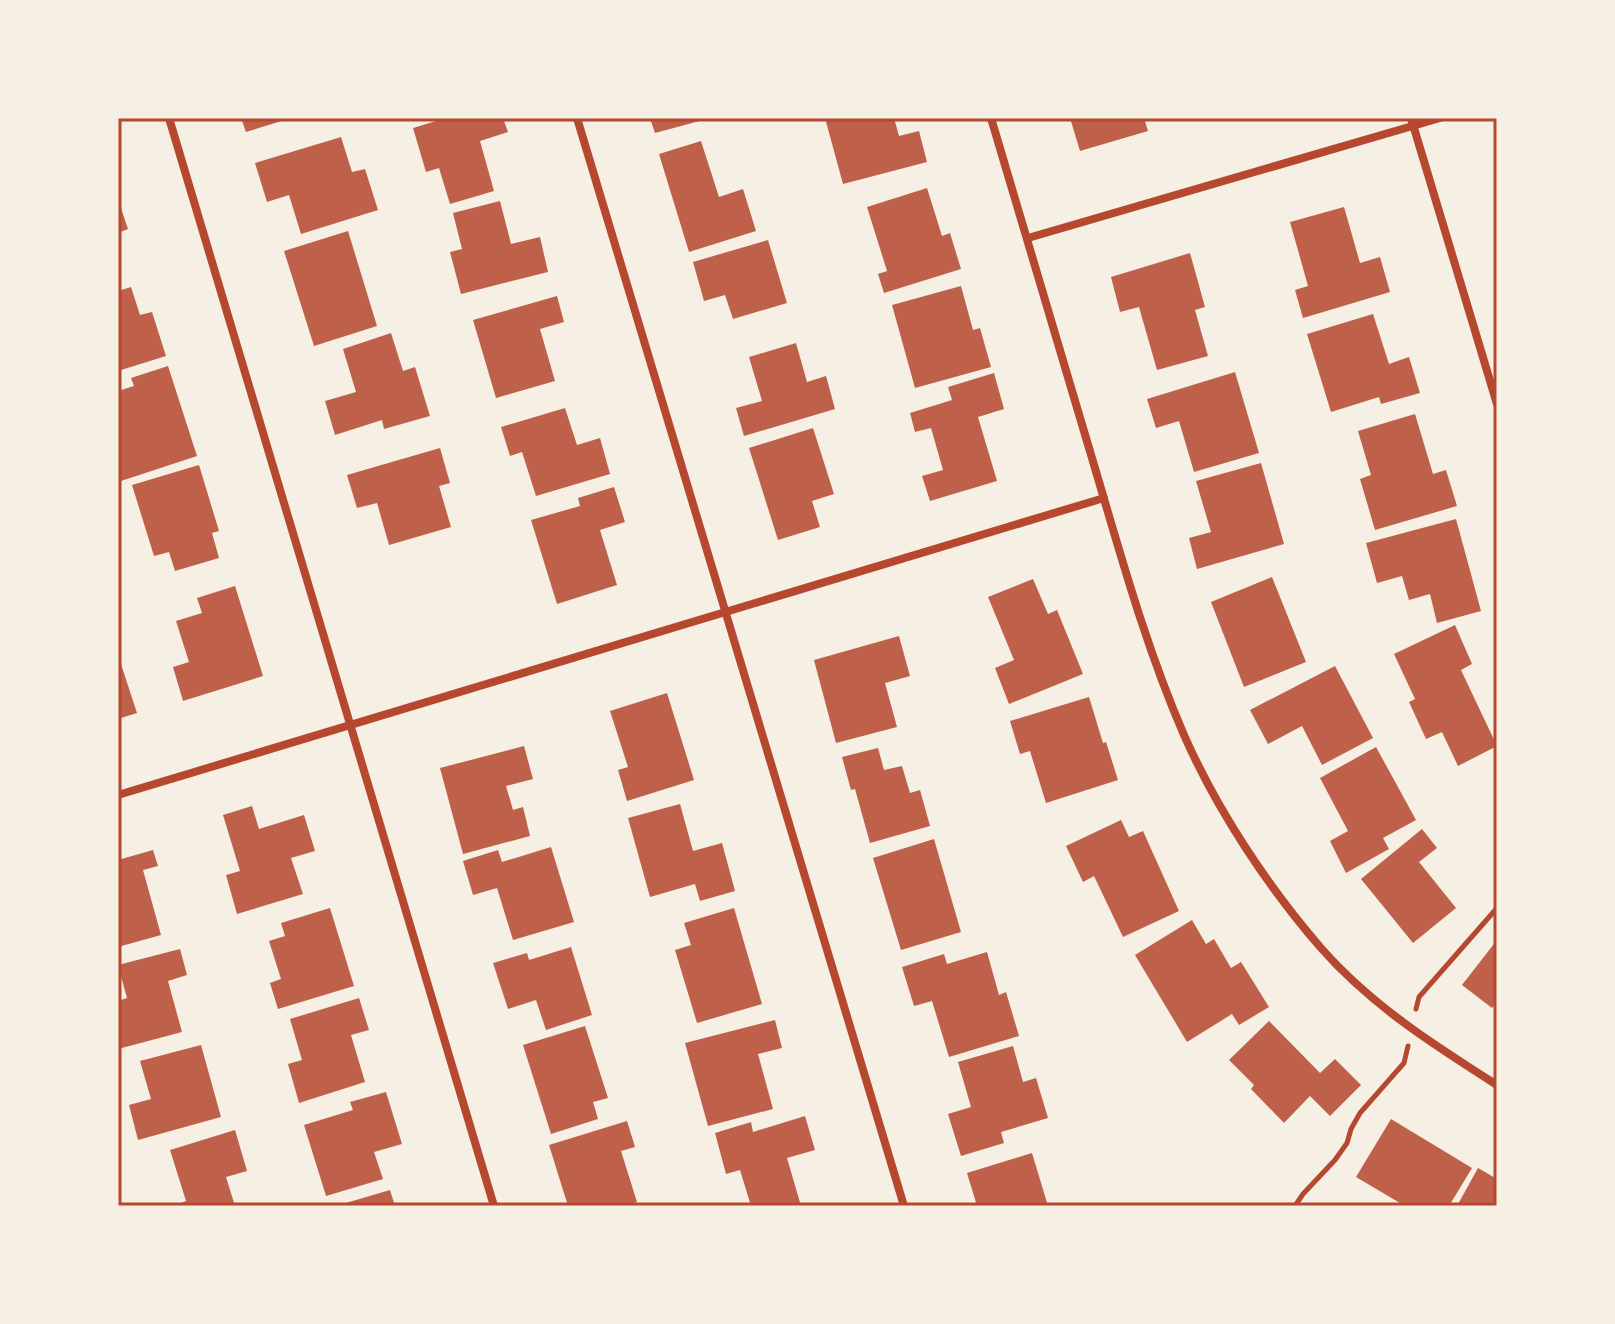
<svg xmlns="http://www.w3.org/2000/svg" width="1615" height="1324" font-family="'Exo 2',sans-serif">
	<rect width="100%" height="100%" fill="#f6efe4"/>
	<!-- building -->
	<g fill="#bf614a">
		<polygon points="241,118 288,118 288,119 246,132"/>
		<polygon points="446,118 503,118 508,132 480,141 494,191 450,204 439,168 426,172 413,128"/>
		<polygon points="650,118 707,118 707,119 655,133"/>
		<polygon points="825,118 894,118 899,136 919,131 927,162 843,184"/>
		<polygon points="1070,118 1144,118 1148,131 1080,151"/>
		<polygon points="341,137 352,172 365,169 378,210 301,234 289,195 267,202 255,163"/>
		<polygon points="701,141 719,197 743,189 756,231 689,252 659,154"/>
		<polygon points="927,188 942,236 950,233 961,269 884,293 878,274 887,271 867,207"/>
		<polygon points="118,199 128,229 118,233"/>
		<polygon points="500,201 511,244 540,237 548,272 461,294 450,252 462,249 453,213"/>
		<polygon points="1344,207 1360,263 1380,257 1390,292 1303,318 1295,290 1308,286 1290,222"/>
		<polygon points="348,231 377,326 314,346 284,251"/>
		<polygon points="768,240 787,303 733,319 725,295 704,301 693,262"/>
		<polygon points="1190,253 1205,307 1195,310 1208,356 1157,370 1139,307 1120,312 1111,277"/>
		<polygon points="961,286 973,330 980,328 991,367 915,388 892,305"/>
		<polygon points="131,287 140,315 152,312 166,356 118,371 118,291"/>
		<polygon points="557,296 564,322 540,329 555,381 496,398 473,320"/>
		<polygon points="1373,314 1389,364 1409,357 1420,393 1381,404 1379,397 1331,412 1307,334"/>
		<polygon points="391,333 403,371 415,367 430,416 384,429 382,420 335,435 325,401 356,392 343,349"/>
		<polygon points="796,343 807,382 826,376 835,409 744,436 736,408 762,401 749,357"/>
		<polygon points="168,366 197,456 118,482 118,391 134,386 131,378"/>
		<polygon points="1235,372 1259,453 1194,472 1179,421 1156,428 1147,399"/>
		<polygon points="994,373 1004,409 978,417 997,481 930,501 922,476 943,470 931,428 915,432 910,413 952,400 948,387"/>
		<polygon points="565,408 577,445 600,438 610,474 536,496 522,452 510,456 501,427"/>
		<polygon points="1415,414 1433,474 1446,470 1457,506 1375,530 1360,479 1371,475 1358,431"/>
		<polygon points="813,428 834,494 812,501 820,527 778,540 749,448"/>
		<polygon points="440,448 450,483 439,486 451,527 389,545 377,503 357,508 347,475"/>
		<polygon points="1261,463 1284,544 1197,569 1189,538 1211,532 1196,481"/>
		<polygon points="199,465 219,531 212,533 219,558 175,571 169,552 154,556 132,485"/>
		<polygon points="614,487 625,522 600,530 617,585 557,604 531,520 580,506 578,498"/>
		<polygon points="1456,519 1481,611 1437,623 1430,594 1409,600 1402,576 1377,583 1366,543"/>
		<polygon points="1272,577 1306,662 1244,687 1211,602"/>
		<polygon points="1033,579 1048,614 1057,610 1083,674 1009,704 995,668 1014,660 988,597"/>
		<polygon points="235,586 263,676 183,701 173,667 189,662 176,621 202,613 197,598"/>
		<polygon points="1455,625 1472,664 1461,670 1497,746 1458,766 1442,732 1426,739 1409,702 1415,699 1394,654"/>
		<polygon points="899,636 910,676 885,683 897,727 836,743 814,660"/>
		<polygon points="118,655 137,713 118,719"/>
		<polygon points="1335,666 1373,738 1322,765 1302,726 1268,744 1250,710"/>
		<polygon points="667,693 694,780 627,801 618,770 628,767 610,711"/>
		<polygon points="1089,697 1103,743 1106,742 1118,780 1046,803 1030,751 1020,754 1010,721"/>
		<polygon points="524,746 533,779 506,786 513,810 523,807 530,836 463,854 440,768"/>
		<polygon points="1376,747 1416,820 1383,838 1389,849 1346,873 1330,841 1348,831 1320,778"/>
		<polygon points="878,748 884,770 902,766 910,793 920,790 930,826 870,843 855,789 851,790 842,757"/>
		<polygon points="680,804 693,851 722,843 735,891 700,901 695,884 650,897 628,818"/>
		<polygon points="252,806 259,829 304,815 315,851 291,858 303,894 237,914 226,875 240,871 223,815"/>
		<polygon points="1121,820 1129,837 1143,831 1179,911 1123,937 1094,876 1083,882 1066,846"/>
		<polygon points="1422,829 1437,848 1419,862 1456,908 1413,943 1361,879"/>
		<polygon points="934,839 961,932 901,950 873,858"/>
		<polygon points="551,847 574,922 513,940 497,888 473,895 463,861 498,850 502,862"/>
		<polygon points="153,850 158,866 143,870 161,935 118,947 118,860"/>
		<polygon points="330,908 354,986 278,1009 270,983 281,979 269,941 285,936 281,923"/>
		<polygon points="734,908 762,1004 697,1023 675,950 691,945 684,923"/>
		<polygon points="1192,920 1206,944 1214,939 1231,968 1241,962 1269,1007 1239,1025 1232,1014 1187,1042 1135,955"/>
		<polygon points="1497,940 1497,1002 1492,1008 1462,985"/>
		<polygon points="571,947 592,1015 546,1030 536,1000 508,1009 493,963 527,953 529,960"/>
		<polygon points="180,949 187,975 168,981 182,1032 118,1049 118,1001 127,998 118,965"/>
		<polygon points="987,952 999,995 1006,992 1019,1036 949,1057 932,1001 914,1006 902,967 944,954 947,964"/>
		<polygon points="359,998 369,1030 351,1035 365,1082 299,1103 288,1064 302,1060 290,1019"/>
		<polygon points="775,1020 782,1048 758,1054 773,1109 708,1126 685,1043"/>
		<polygon points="1269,1021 1320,1073 1335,1059 1361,1085 1330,1116 1310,1096 1284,1123 1251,1089 1254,1085 1229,1060"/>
		<polygon points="585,1026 608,1098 593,1102 598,1119 551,1134 523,1045"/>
		<polygon points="201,1045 221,1117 138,1140 129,1105 151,1099 140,1061"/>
		<polygon points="1013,1046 1023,1082 1036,1078 1048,1118 1001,1132 1004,1143 961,1156 948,1114 971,1107 958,1062"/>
		<polygon points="386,1092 402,1144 374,1152 383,1179 326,1196 304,1125 353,1110 350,1102"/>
		<polygon points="805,1116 815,1150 787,1158 801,1206 751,1206 740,1170 726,1174 715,1133 751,1122 753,1132"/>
		<polygon points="1391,1119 1472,1168 1449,1206 1405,1206 1356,1177"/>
		<polygon points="627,1121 635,1147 621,1151 637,1202 624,1206 568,1206 549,1145"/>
		<polygon points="235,1130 247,1171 226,1177 235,1206 173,1206 186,1201 170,1150"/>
		<polygon points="1032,1153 1048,1206 977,1206 967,1173"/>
		<polygon points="1478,1168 1497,1179 1497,1206 1457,1206"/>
		<polygon points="390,1190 395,1206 339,1206 339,1205"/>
	</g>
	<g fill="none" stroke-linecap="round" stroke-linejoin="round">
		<!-- path -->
		<g stroke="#b5482f" stroke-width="5">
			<polyline points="1416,1009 1419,997 1497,908"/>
			<polyline points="1295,1206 1303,1194 1335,1160 1347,1143 1351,1129 1360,1113 1404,1063 1408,1046"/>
		</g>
		<!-- minor -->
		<g stroke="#b5482f" stroke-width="8">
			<polyline points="169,118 494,1206"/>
			<polyline points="577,118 904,1206"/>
			<path d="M991,118C1024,228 1057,338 1089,448C1118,545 1144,643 1184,735C1217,810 1268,887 1321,948C1371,1005 1434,1045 1497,1085"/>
			<polyline points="1411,118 1497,404"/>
			<polyline points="1028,238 1440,118"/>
			<polyline points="118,795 1104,498"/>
		</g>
	</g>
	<!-- border -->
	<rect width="1615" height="1324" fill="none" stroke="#f6efe4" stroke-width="240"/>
	<rect x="120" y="120" width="1375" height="1084" fill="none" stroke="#b5482f" stroke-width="3"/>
</svg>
